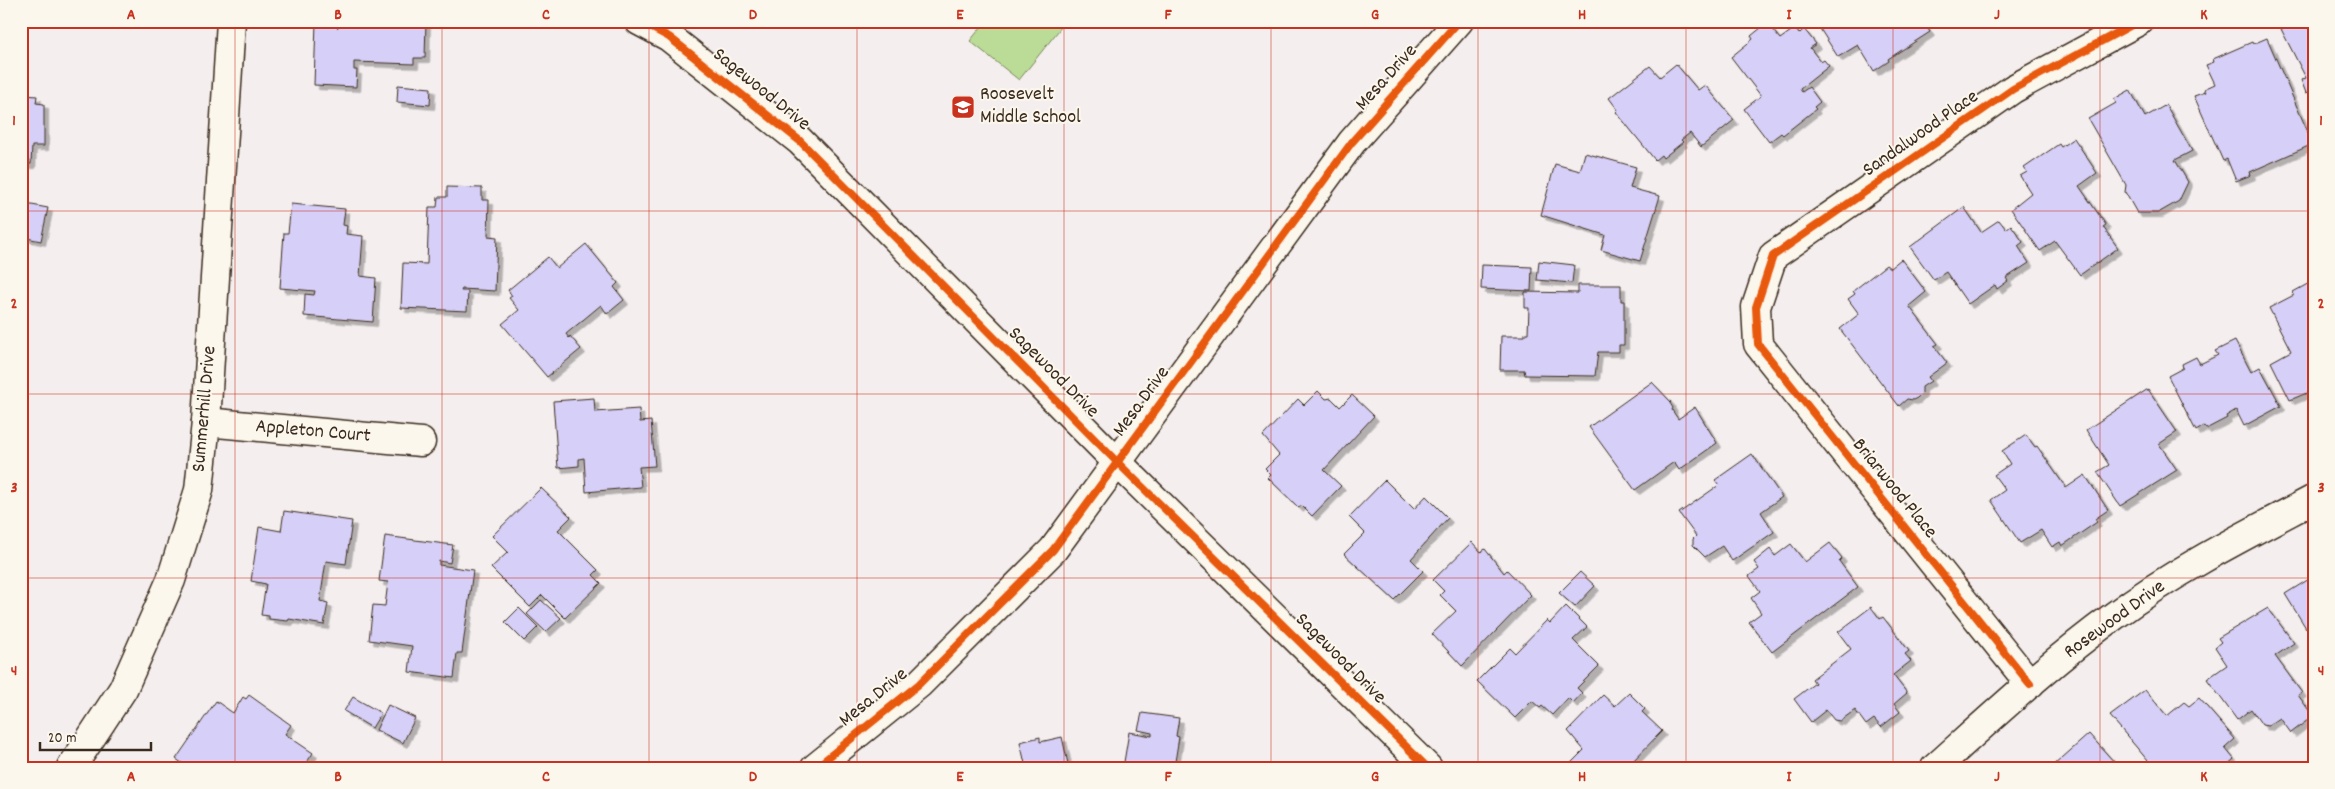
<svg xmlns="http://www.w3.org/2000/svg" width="2335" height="789" font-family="Dekko,sans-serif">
	<defs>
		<filter id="shadow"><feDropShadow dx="4.5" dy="4.5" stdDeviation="0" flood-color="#0004"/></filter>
	</defs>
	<rect width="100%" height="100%" fill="#f4efee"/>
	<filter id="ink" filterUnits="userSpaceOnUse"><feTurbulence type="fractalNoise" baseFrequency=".02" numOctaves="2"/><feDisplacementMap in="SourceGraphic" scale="10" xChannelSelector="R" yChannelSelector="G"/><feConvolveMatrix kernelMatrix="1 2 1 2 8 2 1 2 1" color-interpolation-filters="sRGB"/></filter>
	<g filter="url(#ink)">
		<!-- green -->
		<polygon fill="#badc96" stroke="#7a835a" points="986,21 1066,21 1019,80 970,41"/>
		<!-- building -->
		<g fill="#d6cff7" stroke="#3b2a1e" filter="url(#shadow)">
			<polygon points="316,21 337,21 338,28 338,21 426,21 425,58 414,58 414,64 354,62 354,70 357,70 356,87 314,85"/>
			<polygon points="1815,21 1923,21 1930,32 1888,59 1889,61 1874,71 1858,45 1838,57"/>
			<polygon points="2295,21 2314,21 2314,96 2311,91 2306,93 2301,80 2306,78 2281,29"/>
			<polygon points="1767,23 1780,39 1795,28 1799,34 1804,29 1816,44 1810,48 1821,62 1824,60 1829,66 1800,89 1802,92 1809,87 1820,102 1814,107 1816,109 1783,135 1781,133 1769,142 1744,109 1761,96 1731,57 1753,39 1751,36"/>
			<polygon points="2267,38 2313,144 2250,172 2251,175 2236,181 2227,159 2223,161 2194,96 2206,92 2204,89 2215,84 2206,65 2214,62 2213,59 2252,42 2253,44"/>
			<polygon points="1676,64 1698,90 1705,85 1734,120 1701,147 1690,133 1681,140 1683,142 1663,158 1661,155 1655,160 1616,112 1618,110 1609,98 1650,66 1660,77"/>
			<polygon points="398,85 431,88 430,105 397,102"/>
			<polygon points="21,89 25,89 25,95 37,96 36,103 44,104 44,146 32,146 31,164 21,164"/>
			<polygon points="2130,90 2145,117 2166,105 2192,151 2175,160 2188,182 2179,201 2158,213 2137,213 2125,192 2126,185 2088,119 2116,103 2114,99"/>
			<polygon points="2074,138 2097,173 2079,186 2106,225 2103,227 2118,248 2080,275 2055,241 2040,251 2011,209 2031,193 2020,176 2027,172 2024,168 2059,144 2061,147"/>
			<polygon points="1585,153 1636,167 1630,188 1660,196 1640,261 1601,250 1605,235 1541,215 1555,164 1580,171"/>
			<polygon points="447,187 482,188 482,200 489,200 488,236 497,237 495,291 462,289 461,291 468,291 467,311 401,308 403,263 427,264 429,207 437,207 438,197 447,197"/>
			<polygon points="21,203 48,208 41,241 22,237 21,240"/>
			<polygon points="291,204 345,209 343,225 347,226 346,234 363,236 360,276 376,278 373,322 304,316 305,294 314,295 315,291 280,288 284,233 288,233"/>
			<polygon points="1964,207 1981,232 1999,220 2006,229 2011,225 2023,242 2018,246 2029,263 2006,278 2008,281 1997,289 1995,285 1968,304 1946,272 1934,280 1910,247"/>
			<polygon points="586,244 618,283 614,287 624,300 607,314 601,305 566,334 569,338 570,336 581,349 547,377 502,324 519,310 509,298 512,296 508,290 548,257 557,268"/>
			<polygon points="1901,259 1926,292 1909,306 1938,344 1934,346 1947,363 1928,377 1931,381 1922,387 1922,393 1917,398 1913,400 1907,399 1899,406 1840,329 1859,314 1848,299 1855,294 1853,291 1886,265 1890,268"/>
			<polygon points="1539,261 1574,265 1572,283 1537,280"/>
			<polygon points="1482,265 1532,267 1531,291 1481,289"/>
			<polygon points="2313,281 2314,390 2290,400 2271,362 2291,351 2269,308 2294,295 2293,292"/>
			<polygon points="1578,285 1621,285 1621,301 1624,301 1624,345 1619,345 1619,352 1598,352 1595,376 1525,375 1524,370 1500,370 1501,336 1525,336 1525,333 1528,333 1529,308 1525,308 1525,292 1578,293"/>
			<polygon points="2235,341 2251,372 2260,367 2281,406 2244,426 2236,410 2226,416 2227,418 2206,429 2204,426 2196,431 2168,376 2183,368 2182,364 2196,357 2200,364 2218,355 2215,351"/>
			<polygon points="1652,382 1671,402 1670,403 1673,408 1672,410 1678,419 1695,407 1717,443 1679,470 1674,462 1635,490 1589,427"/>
			<polygon points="2148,389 2177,432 2159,444 2177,470 2120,506 2097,472 2109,465 2086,430"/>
			<polygon points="1318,391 1326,399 1331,398 1340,407 1352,395 1374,416 1324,470 1341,486 1312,516 1301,505 1299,508 1268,478 1271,475 1265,469 1279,455 1263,436 1298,399 1304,405"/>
			<polygon points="594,398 595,412 639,409 640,422 651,421 655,466 639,467 641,487 586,492 584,458 579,459 579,466 558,468 553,401"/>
			<polygon points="2026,435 2035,447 2037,446 2066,488 2085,475 2108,510 2095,519 2097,522 2062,546 2060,542 2052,547 2041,530 2020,543 1991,500 2005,490 1994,475 2010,464 2002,451"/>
			<polygon points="1752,454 1782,497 1761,512 1774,532 1732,561 1722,546 1705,557 1693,545 1693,539 1696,536 1679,513 1719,485 1715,480"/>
			<polygon points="1385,480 1414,509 1426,496 1448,518 1411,559 1423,571 1394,600 1344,554 1365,533 1349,517"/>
			<polygon points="541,488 571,517 558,530 598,570 593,575 601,583 565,618 542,595 530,607 491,568 508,552 492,536"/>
			<polygon points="284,511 352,521 346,564 326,561 320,601 328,603 324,625 289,619 288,621 269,619 269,616 261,615 266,584 251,581 259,527 281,531"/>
			<polygon points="385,536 453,545 450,563 439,561 439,565 473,570 462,653 457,653 454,678 409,672 412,646 369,640 373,605 385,606 388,582 379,581"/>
			<polygon points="1472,542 1481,552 1485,549 1504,573 1507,570 1531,595 1462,666 1432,634 1456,611 1440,595 1444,591 1433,580"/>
			<polygon points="1830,543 1842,558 1839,561 1858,587 1772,652 1749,622 1761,613 1751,598 1760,591 1749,576 1759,569 1754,562 1770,549 1775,556 1791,544 1805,562"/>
			<polygon points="1580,572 1595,586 1575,607 1559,593"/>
			<polygon points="2314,576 2314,624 2306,628 2285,594"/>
			<polygon points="541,600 561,618 546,632 527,614"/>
			<polygon points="1566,606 1587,627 1573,640 1599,666 1577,688 1582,693 1573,703 1568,698 1552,715 1542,706 1540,708 1532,701 1515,718 1477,681 1510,648 1515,653 1547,620 1550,623"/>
			<polygon points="1871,607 1880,619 1883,617 1909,651 1905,654 1911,661 1893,675 1907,693 1894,704 1900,712 1881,727 1874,719 1866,725 1855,710 1840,721 1834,720 1826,710 1811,722 1794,699 1815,683 1812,679 1851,649 1838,632"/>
			<polygon points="519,608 538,627 524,641 505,622"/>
			<polygon points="2268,608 2294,643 2275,656 2302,693 2298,695 2313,716 2291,733 2280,718 2268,726 2262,725 2251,709 2237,720 2207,679 2227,665 2215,647 2221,642 2218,638"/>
			<polygon points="2145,690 2167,716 2184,702 2189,706 2199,698 2235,739 2225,748 2234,759 2224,768 2154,768 2110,716"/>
			<polygon points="1629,693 1645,709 1642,712 1662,731 1629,765 1632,768 1574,768 1570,764 1584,750 1568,731 1603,695 1615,706"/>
			<polygon points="249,695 291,725 285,734 313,753 303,768 233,768 224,762 222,768 189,768 176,759 216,701 233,713 243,697 246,699"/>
			<polygon points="353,697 381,713 372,728 344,711"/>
			<polygon points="388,705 415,718 403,743 376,730"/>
			<polygon points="1142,713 1179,718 1176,736 1179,737 1174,768 1123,768 1129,732 1152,736 1152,733 1138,730"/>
			<polygon points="2089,734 2116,764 2112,768 2048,768 2052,764 2053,766"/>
			<polygon points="1040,737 1040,742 1062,737 1069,768 1026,768 1020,742"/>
		</g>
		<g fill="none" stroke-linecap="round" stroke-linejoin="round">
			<!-- minor casing -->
			<g stroke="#3b2a1e" stroke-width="31">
				<g id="minor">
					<polyline points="206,422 421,442"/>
					<polyline points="2030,684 1758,344 1756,307 1773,256 2013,89 2139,21"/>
					<polyline points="71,768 123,689 171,580 199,490 206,422 231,21"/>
					<path d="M1935,768C1993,716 2051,662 2114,616C2176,570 2246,535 2314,499"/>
				</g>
			</g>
			<!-- tertiary casing -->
			<g stroke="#3b2a1e" stroke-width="31">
				<polyline id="tertiary" points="639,21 669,37 800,141 1118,463 1428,768"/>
			</g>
			<!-- secondary casing -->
			<g stroke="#3b2a1e" stroke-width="31">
				<polyline id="secondary" points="815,768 919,684 1053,550 1352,142 1459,21"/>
			</g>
			<!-- minor -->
			<use href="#minor" stroke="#fbf7ec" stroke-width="28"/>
			<!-- tertiary -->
			<use href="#tertiary" stroke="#fbf7ec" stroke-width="28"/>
			<!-- secondary -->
			<use href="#secondary" stroke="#fbf7ec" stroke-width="28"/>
			<!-- cycleway casing -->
			<g stroke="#fbf7ec" stroke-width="11">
				<g id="cycleway">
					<polyline points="639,21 669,37 800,141 1118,463 1428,768"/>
					<polyline points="2030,684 1758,344 1756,307 1773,256 2013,89 2139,21"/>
					<polyline points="815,768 919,684 1053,550 1352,142 1459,21"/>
				</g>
			</g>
			<!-- cycleway -->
			<use href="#cycleway" stroke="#e8590c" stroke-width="8"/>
		</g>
	</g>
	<!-- grid -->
	<path fill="none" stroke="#c8321e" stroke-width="1" stroke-opacity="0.55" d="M235,21V768M442,21V768M649,21V768M857,21V768M1064,21V768M1271,21V768M1478,21V768M1686,21V768M1893,21V768M2100,21V768M21,211H2314M21,394H2314M21,578H2314"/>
	<!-- icons -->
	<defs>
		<g id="school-square" transform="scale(1.25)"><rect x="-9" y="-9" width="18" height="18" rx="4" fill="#c8321e" stroke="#fbf7ec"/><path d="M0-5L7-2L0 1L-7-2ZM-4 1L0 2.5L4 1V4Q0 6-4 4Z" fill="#fff"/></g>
	</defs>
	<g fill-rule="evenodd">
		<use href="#school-square" x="963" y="107"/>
	</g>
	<g text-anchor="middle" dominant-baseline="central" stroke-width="4" stroke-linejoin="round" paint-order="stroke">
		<!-- street labels -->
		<g font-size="20" fill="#3b2a1e" stroke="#fbf7ec">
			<text transform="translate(1387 78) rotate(-48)">Mesa Drive</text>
			<text transform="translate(761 90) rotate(39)">Sagewood Drive</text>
			<text transform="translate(1921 134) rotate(-35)">Sandalwood Place</text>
			<text transform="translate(1053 373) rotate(45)">Sagewood Drive</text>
			<text transform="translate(1142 402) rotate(-54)">Mesa Drive</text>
			<text transform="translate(205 409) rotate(-85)">Summerhill Drive</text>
			<text transform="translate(313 432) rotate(5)">Appleton Court</text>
			<text transform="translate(1894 489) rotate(51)">Briarwood Place</text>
			<text transform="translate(2115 620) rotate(-36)">Rosewood Drive</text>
			<text transform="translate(1340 659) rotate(45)">Sagewood Drive</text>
			<text transform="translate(874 698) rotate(-39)">Mesa Drive</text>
		</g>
		<!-- poi labels -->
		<g font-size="20" fill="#3b2a1e" stroke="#fbf7ec" text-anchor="start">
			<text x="980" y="95">Roosevelt<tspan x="980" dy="23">Middle School</tspan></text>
		</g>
	</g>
	<!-- margin -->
	<rect width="2335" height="789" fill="none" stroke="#fbf7ec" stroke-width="55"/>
	<!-- scale -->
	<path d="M40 742v8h111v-8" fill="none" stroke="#3b2a1e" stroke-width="2.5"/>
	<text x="48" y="742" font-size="15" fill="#3b2a1e" stroke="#fbf7ec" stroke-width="4" paint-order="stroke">20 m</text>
	<rect x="28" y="28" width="2280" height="734" fill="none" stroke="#c8321e" stroke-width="2"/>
	<g font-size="16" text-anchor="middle" font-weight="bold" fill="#c8321e">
		<text x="131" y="19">A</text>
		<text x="338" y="19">B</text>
		<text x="546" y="19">C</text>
		<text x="753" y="19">D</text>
		<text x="960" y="19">E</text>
		<text x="1168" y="19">F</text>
		<text x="1375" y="19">G</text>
		<text x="1582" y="19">H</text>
		<text x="1789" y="19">I</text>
		<text x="1997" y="19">J</text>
		<text x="2204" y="19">K</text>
		<text x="14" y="125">1</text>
		<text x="2321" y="125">1</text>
		<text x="14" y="308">2</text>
		<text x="2321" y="308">2</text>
		<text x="14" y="492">3</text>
		<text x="2321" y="492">3</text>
		<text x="14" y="675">4</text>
		<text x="2321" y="675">4</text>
		<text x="131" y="781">A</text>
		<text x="338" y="781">B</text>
		<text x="546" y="781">C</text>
		<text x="753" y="781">D</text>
		<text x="960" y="781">E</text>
		<text x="1168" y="781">F</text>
		<text x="1375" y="781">G</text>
		<text x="1582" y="781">H</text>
		<text x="1789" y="781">I</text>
		<text x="1997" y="781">J</text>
		<text x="2204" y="781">K</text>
	</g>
</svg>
